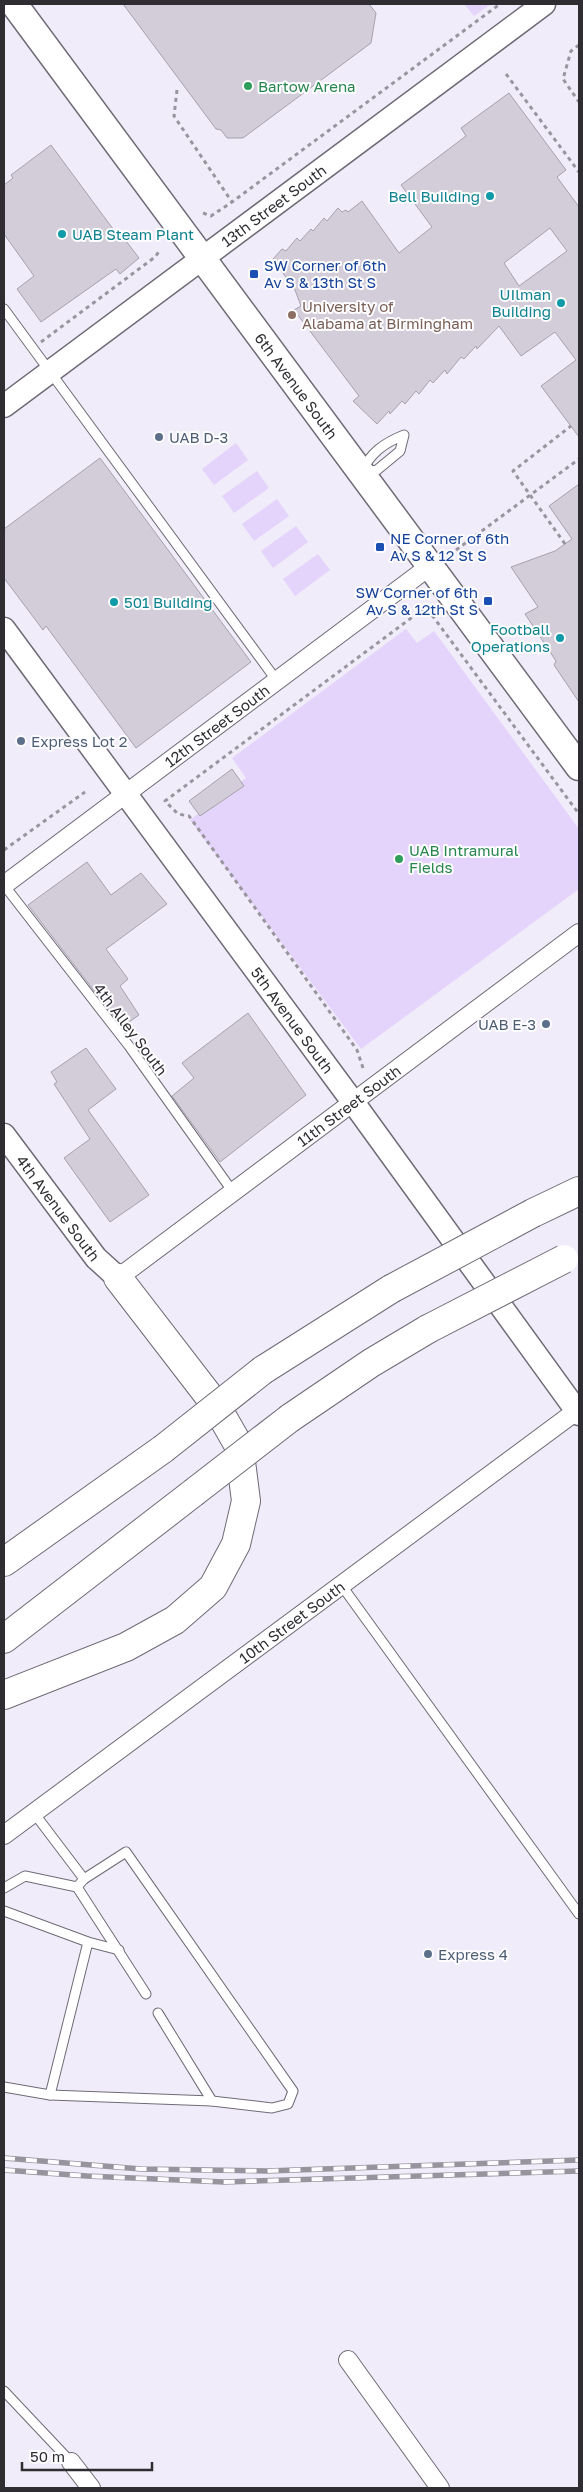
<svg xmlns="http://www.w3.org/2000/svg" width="583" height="2492" font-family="'Golos Text',sans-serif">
	<rect width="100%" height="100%" fill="#f1ecf9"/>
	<!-- green -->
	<g fill="#e4d3fb">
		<polygon points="464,4 491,4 474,16"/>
		<polygon points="236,443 248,460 214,485 202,469"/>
		<polygon points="257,471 269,488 234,513 222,496"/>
		<polygon points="277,499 289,516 254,541 242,524"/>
		<polygon points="296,526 308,542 273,568 261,551"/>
		<polygon points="318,554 330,570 295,596 283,579"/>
		<polygon points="406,629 417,643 434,631 579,829 579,889 361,1049 190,820 246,778 232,758"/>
	</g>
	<!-- building -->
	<g fill="#d2cdd9" stroke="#a6a1ac" fill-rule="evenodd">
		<polygon points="123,4 369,4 376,13 371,43 243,138 227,138 221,130 216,129"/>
		<path d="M509,93L566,170L557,177L579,207V437L541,386L576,360L555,332L521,356L499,326L477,349L476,346L464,359L461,357L447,374L445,370L433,383L430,380L419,394L416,391L405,404L402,401L390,414L389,411L377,424L353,401L359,396L294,310L301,306L295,290L273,259L282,249L286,251L297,238L300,241L311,229L313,231L324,218L327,221L338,208L342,212L346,210L348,212L362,201L399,253L432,227L401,185L466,136L461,128ZM550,228L567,251L519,286L504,263Z"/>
		<polygon points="51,145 116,233 120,233 139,258 120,274 116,269 41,322 17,289 34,276 4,234 4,185 13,178 11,175"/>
		<polygon points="100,458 251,662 136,748 46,626 43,630 4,578 4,529"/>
		<polygon points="579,484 579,702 554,665 556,661 525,614 538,607 511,567 555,551 572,539 549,506"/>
		<polygon points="232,769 244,786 200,816 189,801"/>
		<polygon points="87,862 111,895 141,873 167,904 106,949 128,979 120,986 139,1015 122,1027 28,905"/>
		<polygon points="248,1013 306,1095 220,1162 172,1096 194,1078 182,1063"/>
		<polygon points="86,1048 116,1089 88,1110 149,1195 110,1222 64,1158 90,1139 54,1084 57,1082 51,1072"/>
	</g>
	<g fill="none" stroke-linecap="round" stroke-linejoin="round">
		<!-- service casing -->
		<g stroke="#6f6b76" stroke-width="11">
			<g id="service">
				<polyline points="4,309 277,681"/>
				<path d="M404,435L400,451L377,470L361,473C370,453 384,443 404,435Z"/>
				<polyline points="4,885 129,1046 233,1192"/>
				<polyline points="342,1586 579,1914"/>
				<polyline points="34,1813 84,1879"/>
				<polyline points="4,1888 25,1876 77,1887 146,1994"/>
				<polyline points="4,1911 88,1942 119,1950"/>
				<polyline points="158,2013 212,2101"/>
				<polyline points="4,2087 50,2095 88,1942"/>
				<polyline points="50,2095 212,2101 272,2108 288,2104 293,2091 126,1852 84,1879 77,1887"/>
				<polyline points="4,2391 71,2462"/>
			</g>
		</g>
		<!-- minor casing -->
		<g stroke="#6f6b76" stroke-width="20">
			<g id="minor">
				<path id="s1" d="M4,885L430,566"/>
				<path id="s2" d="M118,1278L579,933"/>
				<path id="s3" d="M4,1835L579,1409"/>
				<polyline points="348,2360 440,2488"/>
				<polyline points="71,2462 91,2488"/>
			</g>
		</g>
		<!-- tertiary casing -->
		<g stroke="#6f6b76" stroke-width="25">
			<g id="tertiary">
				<path id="s4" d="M4,406L544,4"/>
				<path id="s5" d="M4,629L353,1102L579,1414"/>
				<path id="s6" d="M4,1135L96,1258L118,1278"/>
			</g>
		</g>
		<!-- secondary casing -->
		<g stroke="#6f6b76" stroke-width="29">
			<g id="secondary">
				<path id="s7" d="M14,4L579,767"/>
			</g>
		</g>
		<!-- motorway casing -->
		<g stroke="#6f6b76" stroke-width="30">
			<g id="motorway">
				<polyline points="533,1213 579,1191"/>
				<polyline points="263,1370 391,1289"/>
				<polyline points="290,1418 371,1363 428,1329"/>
				<polyline points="4,1562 163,1449"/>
				<polyline points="4,1639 193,1493"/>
				<polyline points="4,1695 126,1647 175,1620 213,1587 236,1544 246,1501 239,1446 215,1404 118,1278"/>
			</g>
		</g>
		<!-- path -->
		<g stroke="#99959f" stroke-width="3" stroke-dasharray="4 4" stroke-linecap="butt">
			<polyline points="579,45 571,51 563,79 579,102"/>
			<polyline points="506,74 579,172"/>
			<polyline points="177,90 174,116 232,202"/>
			<polyline points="203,213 211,216 232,202 500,4"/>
			<polyline points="41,342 155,257 160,250"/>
			<polyline points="565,544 513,471 571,426"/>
			<polyline points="456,550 579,459"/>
			<polyline points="4,850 85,792"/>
			<polyline points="363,1068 357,1050 189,816 178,814 165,801 426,607 579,814"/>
		</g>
		<!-- service -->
		<use href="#service" stroke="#fff" stroke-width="9"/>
		<!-- minor -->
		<use href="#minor" stroke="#fff" stroke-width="18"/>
		<!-- tertiary -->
		<use href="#tertiary" stroke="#fff" stroke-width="22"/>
		<!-- secondary -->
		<use href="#secondary" stroke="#fff" stroke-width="26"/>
		<!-- motorway -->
		<use href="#motorway" stroke="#fff" stroke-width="28"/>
		<!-- rail casing -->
		<g stroke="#97949d" stroke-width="5.5">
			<g id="rail">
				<polyline points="4,2158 141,2169 267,2171 579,2160"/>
				<polyline points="4,2170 87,2176 224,2182 579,2171"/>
			</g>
		</g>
		<!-- rail -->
		<use href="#rail" stroke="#fdfcfe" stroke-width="4" stroke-dasharray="11" stroke-linecap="butt"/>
		<!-- motorway-bridge casing -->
		<g stroke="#6f6b76" stroke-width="30" stroke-linecap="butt">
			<g id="motorway-bridge">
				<polyline points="391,1289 533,1213"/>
				<polyline points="428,1329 564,1259"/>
				<polyline points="163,1449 263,1370"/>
				<polyline points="193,1493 290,1418"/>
			</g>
		</g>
		<!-- motorway-bridge -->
		<use href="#motorway-bridge" stroke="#fff" stroke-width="28"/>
	</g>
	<!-- markers -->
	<g fill="#2e9e5b" stroke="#fdfcfe" stroke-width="2">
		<circle cx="248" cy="86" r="5"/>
		<circle cx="399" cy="859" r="5"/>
	</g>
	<g fill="#0f9aa8" stroke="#fdfcfe" stroke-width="2">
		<circle cx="490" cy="196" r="5"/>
		<circle cx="62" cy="234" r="5"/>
		<circle cx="561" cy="303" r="5"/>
		<circle cx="114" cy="602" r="5"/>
		<circle cx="560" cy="638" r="5"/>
	</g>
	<g fill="#1a4fb4" stroke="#fdfcfe" stroke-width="2">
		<rect x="249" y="269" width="10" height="10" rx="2.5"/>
		<rect x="375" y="542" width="10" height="10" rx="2.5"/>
		<rect x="483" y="596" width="10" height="10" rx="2.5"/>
	</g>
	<circle fill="#8d6e63" stroke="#fdfcfe" stroke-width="2" cx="292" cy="315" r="5"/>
	<g fill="#5c6f8a" stroke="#fdfcfe" stroke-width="2">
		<circle cx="159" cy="437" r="5"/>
		<circle cx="21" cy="741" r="5"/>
		<circle cx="546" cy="1024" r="5"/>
		<circle cx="428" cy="1954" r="5"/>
	</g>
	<g text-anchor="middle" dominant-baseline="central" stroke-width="4" stroke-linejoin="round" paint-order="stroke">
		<!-- leisure labels -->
		<g font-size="15" fill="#27864d" stroke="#fdfcfe" text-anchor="start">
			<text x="258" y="86">Bartow Arena</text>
			<text x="409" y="850">UAB Intramural<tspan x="409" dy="17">Fields</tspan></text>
		</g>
		<!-- culture labels -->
		<g font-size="15" fill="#0d838f" stroke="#fdfcfe" text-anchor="end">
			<text x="480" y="196">Bell Building</text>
			<text x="72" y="234" text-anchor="start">UAB Steam Plant</text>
			<text x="551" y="294">UIlman<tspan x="551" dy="17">Building</tspan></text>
			<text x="124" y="602" text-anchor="start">501 Building</text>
			<text x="550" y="629">Football<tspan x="550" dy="17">Operations</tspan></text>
		</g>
		<!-- street labels -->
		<g font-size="15" fill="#2f2d32" stroke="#fdfcfe">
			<text stroke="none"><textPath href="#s4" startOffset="336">13th Street South</textPath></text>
			<text stroke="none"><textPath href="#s7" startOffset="475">6th Avenue South</textPath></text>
			<text stroke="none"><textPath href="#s1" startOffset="266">12th Street South</textPath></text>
			<text stroke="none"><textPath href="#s5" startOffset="486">5th Avenue South</textPath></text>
			<text transform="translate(131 1029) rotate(53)">4th Alley South</text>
			<text stroke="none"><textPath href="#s2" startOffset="288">11th Street South</textPath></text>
			<text stroke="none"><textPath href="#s6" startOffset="91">4th Avenue South</textPath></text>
			<text stroke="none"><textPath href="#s3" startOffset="358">10th Street South</textPath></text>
		</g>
		<!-- transit labels -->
		<g font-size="15" fill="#164399" stroke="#fdfcfe" text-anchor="start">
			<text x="264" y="265">SW Corner of 6th<tspan x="264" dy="17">Av S &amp; 13th St S</tspan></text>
			<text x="390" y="538">NE Corner of 6th<tspan x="390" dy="17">Av S &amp; 12 St S</tspan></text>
			<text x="478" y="592" text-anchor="end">SW Corner of 6th<tspan x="478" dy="17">Av S &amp; 12th St S</tspan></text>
		</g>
		<!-- education labels -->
		<g font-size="15" fill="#785e54" stroke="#fdfcfe" text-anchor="start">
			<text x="302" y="306">University of<tspan x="302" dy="17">Alabama at Birmingham</tspan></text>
		</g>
		<!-- service labels -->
		<g font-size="15" fill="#4e5e75" stroke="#fdfcfe" text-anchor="start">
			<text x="169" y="437">UAB D-3</text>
			<text x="31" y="741">Express Lot 2</text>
			<text x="536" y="1024" text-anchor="end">UAB E-3</text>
			<text x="438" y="1954">Express 4</text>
		</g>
	</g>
	<!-- border -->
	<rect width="583" height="2492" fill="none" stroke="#2f2d32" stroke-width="10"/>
	<!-- scale -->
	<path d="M22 2462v8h130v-8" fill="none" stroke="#2f2d32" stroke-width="2.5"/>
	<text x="30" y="2462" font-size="15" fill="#2f2d32" stroke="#fdfcfe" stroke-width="4" paint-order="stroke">50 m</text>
</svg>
